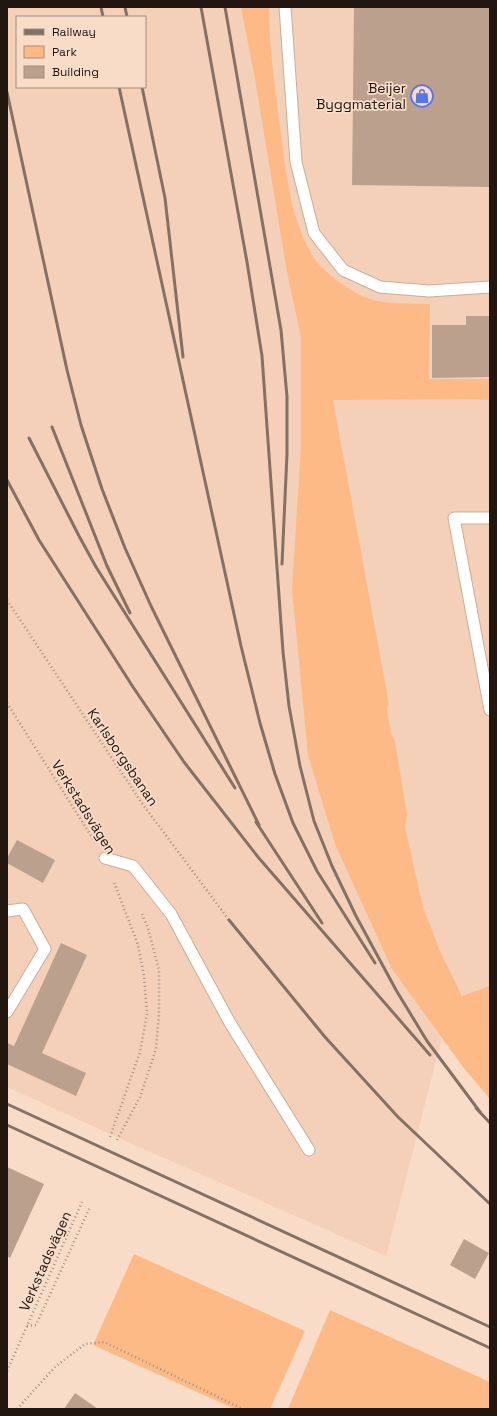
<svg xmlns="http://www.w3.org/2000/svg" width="497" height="1416" font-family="'Space Grotesk',sans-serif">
	<rect width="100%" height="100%" fill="#f9dcc8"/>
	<!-- built -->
	<path fill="#f3d0b7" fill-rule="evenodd" d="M7,7H490V1006L447,1018L386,1256L121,1139L7,1087ZM17,17H145V87H17Z"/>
	<!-- green -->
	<g fill="#fdba86">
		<path d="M241,7H269C269,47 275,87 280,127C286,172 290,219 314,258C323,272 351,292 367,298C385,305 411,303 430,304L429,379H490V400L462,399L333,400L389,704L387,708L391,734L395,741L407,815L405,827L423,907L440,951L462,996L490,986V1099L463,1067L392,969L335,844L308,755L292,589L301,447V337L287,272L255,79Z"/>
		<polygon points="134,1254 305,1331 270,1409 235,1409 93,1345"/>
		<polygon points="330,1310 490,1382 490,1409 288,1409"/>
	</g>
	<!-- building -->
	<g fill="#bba08d">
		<polygon points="354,7 490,7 490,187 352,185"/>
		<polygon points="466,316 490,316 490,377 432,378 432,325 466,325"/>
		<polygon points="17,840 55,860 43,883 7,863 7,858"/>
		<polygon points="61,943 87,955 42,1053 86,1073 76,1096 7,1064 7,1043 14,1046"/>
		<polygon points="7,1167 44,1184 10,1258 7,1256"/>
		<polygon points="464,1239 489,1253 475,1279 450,1265"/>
		<polygon points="75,1393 98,1409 64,1409"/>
	</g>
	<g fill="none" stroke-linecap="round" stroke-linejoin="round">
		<!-- lane casing -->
		<g stroke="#c9ae9a" stroke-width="13">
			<g id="lane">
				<polyline points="285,7 296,162 314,233 343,270 380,287 429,291 490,287"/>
				<polyline points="490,518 454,518 490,710"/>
				<polyline points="105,858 133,866 171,914 230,1023 309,1150"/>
				<polyline points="7,911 23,909 45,949 7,1012"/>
			</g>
		</g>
		<!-- path -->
		<g stroke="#a48e7f" stroke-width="2.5" stroke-dasharray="1 3" stroke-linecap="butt">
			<polyline points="7,600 141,802 229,920"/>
			<polyline points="7,703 95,842"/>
			<polyline points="110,1137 140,1052 147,1014 144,976 138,945 114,882"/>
			<polyline points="117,1140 140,1097 156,1049 159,1013 159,970 148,928 141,912"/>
			<polyline points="27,1326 36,1325 90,1207"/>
			<polyline points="7,1371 82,1202"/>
			<polyline points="17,1409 56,1366 85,1344 104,1342 243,1409"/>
		</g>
		<!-- lane -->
		<use href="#lane" stroke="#fff" stroke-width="11"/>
		<!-- rail -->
		<g stroke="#847164" stroke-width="3">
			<polyline points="101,7 103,17"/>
			<polyline points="125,7 127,17"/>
			<polyline points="201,7 247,262 262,356 283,652 289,706 300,766 314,821 332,866 356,916 396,990 427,1041 480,1112"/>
			<polyline points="225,7 281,330 287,397 287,454 282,564"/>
			<polyline points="119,87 241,646 260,723 275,774 293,823 317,871 375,963"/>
			<polyline points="142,87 165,198 183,357"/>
			<polyline points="7,92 67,370 81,425 102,489 125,548 151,606 259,825"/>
			<polyline points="52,427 107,566 130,613"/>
			<polyline points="29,438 79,536 96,567 235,788"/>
			<polyline points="7,480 39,540 133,687 184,762 258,857 430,1055"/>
			<polyline points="256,822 322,923"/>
			<polyline points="229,920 325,1037 398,1117 490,1204"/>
			<polyline points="7,1104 490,1327"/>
			<polyline points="476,1108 490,1123"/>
			<polyline points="7,1125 490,1348"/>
		</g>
	</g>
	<!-- icons -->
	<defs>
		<g id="shop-ring" transform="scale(1.15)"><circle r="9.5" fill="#f9dcc8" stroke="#5376ea" stroke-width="1.5"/><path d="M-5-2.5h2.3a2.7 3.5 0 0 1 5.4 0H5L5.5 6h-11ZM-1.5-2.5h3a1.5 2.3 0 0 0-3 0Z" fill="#5376ea"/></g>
	</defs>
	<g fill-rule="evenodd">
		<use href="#shop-ring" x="422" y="96"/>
	</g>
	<g text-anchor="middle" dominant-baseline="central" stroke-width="3.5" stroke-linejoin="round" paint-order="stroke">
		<!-- poi labels -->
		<g font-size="14" fill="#211710" stroke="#f9dcc8" text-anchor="end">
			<text x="406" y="88">Beijer<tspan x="406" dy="16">Byggmaterial</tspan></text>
		</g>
		<!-- street labels -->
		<g font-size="14" fill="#211710" stroke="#f9dcc8">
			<text transform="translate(123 757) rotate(56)">Karlsborgsbanan</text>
			<text transform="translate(84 807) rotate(58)">Verkstadsvägen</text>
			<text transform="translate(45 1261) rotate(-66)">Verkstadsvägen</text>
		</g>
	</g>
	<!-- border -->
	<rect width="497" height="1416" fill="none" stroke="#211710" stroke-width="16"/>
	<!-- legend -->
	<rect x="16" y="16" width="130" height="72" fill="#f9dcc8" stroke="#a38d7e"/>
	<rect x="24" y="29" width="20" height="6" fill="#847164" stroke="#a38d7e"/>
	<text x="52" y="36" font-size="12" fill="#211710">Railway</text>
	<rect x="24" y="46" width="20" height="12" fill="#fdba86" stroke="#a38d7e"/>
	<text x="52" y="56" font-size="12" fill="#211710">Park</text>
	<rect x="24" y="66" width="20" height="12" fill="#bba08d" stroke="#a38d7e"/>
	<text x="52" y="76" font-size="12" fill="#211710">Building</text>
</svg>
